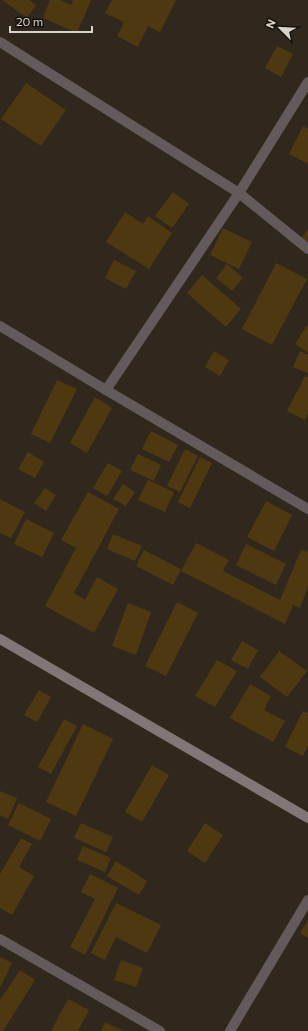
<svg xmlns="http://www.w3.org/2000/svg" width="308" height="1031" font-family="Commissioner,sans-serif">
	<rect width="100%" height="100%" fill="#30281d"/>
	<!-- building -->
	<g fill="#4e3810">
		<polygon points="2,0 29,0 36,5 27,18"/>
		<polygon points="50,0 60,0 71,5 73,0 91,0 77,33 43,18"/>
		<polygon points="112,0 176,0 160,32 148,26 138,47 117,36 124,22 105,13"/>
		<polygon points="277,46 293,54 281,77 265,68"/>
		<polygon points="26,83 66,110 41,146 1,119"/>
		<polygon points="303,126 308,129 308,164 289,154"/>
		<polygon points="173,192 189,204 172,228 155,216"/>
		<polygon points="125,212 143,224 148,216 172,233 149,269 106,242"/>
		<polygon points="223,228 252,242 239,269 210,255"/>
		<polygon points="308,229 308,246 300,240"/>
		<polygon points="114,260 136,271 126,289 105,278"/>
		<polygon points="276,263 307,279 272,345 242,329"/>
		<polygon points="227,264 243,278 232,291 216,278"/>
		<polygon points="202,275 241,309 226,327 187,293"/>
		<polygon points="308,324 308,353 295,344"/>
		<polygon points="214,351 229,360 220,376 205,367"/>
		<polygon points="300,351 308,355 308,373 293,367"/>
		<polygon points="305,376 308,377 308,413 305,420 287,411"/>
		<polygon points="57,380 77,389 50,443 31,434"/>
		<polygon points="95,397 112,408 87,453 70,443"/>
		<polygon points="151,431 178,445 169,462 142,449"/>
		<polygon points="185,449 198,456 180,492 167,486"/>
		<polygon points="28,452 44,462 35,478 18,469"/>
		<polygon points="138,454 161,465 154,481 130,470"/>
		<polygon points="200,457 212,463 190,508 178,502"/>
		<polygon points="108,463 122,471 107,496 93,488"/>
		<polygon points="148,480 174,492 165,512 138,500"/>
		<polygon points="123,484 135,492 126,506 113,499"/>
		<polygon points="45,488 56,495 46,511 34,503"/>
		<polygon points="88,492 119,509 74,593 85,600 97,577 118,589 94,633 45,606 76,548 61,540"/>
		<polygon points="0,499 25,512 11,538 0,533"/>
		<polygon points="266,501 292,515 274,551 247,537"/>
		<polygon points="26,519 54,533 42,557 14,544"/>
		<polygon points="113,534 142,546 135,561 107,549"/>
		<polygon points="196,543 229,560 223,571 280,600 301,550 308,552 308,587 300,608 285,602 293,606 285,624 181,571"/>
		<polygon points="246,544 286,564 276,585 236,565"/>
		<polygon points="144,550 181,569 173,585 136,566"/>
		<polygon points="177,602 198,613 166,676 145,666"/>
		<polygon points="128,603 151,612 136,655 112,646"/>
		<polygon points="242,641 258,650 248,669 231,660"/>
		<polygon points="279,651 307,671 287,697 260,677"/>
		<polygon points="217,660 237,671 215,707 195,696"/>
		<polygon points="250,684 271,696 264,710 285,721 273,742 230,718"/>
		<polygon points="39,690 51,697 37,722 24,715"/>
		<polygon points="303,711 308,713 308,745 303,756 285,747"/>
		<polygon points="64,719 77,726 51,774 38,767"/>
		<polygon points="83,724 113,739 76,816 46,802"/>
		<polygon points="152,765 169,775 142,822 125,812"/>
		<polygon points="0,791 17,798 8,819 0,815"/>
		<polygon points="19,803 51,819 40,841 8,825"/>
		<polygon points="81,823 113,837 106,852 74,838"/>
		<polygon points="205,823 223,835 205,863 187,851"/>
		<polygon points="21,838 32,844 19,867 34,876 12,915 0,908 0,874"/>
		<polygon points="83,846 111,858 105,872 77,860"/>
		<polygon points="116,861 147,881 139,895 107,876"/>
		<polygon points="90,874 118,888 85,955 70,947 95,899 81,892"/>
		<polygon points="116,903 161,925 147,953 116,937 105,960 91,953"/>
		<polygon points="308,920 308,938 300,933"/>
		<polygon points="0,957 12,963 0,988"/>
		<polygon points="121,960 143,968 136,987 114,980"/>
		<polygon points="20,970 35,980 3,1031 0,1031 0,1000"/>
		<polygon points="68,999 89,1010 78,1031 51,1031"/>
		<polygon points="105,1022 124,1031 101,1031"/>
	</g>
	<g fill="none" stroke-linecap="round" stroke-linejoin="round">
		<!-- street -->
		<g stroke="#635b5b" stroke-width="10">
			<polyline points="0,42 239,193 308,249"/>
			<polyline points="0,326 106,390 308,509"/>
			<polyline points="106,390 239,193 308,82"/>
			<polyline points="0,939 160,1031"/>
			<polyline points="230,1031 308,900"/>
		</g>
		<!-- secondary -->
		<polyline stroke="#827677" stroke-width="10" points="0,639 308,818"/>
	</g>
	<!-- north arrow -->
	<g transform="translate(280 28) rotate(294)" stroke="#15120c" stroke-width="3" paint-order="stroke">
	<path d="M0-3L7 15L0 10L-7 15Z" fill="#d7d2ca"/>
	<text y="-6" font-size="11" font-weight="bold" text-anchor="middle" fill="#d7d2ca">N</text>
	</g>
	<!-- scale -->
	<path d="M10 26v6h82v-6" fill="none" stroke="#d7d2ca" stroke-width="2"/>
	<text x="16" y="26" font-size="12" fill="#d7d2ca" stroke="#15120c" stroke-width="3" paint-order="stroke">20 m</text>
</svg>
